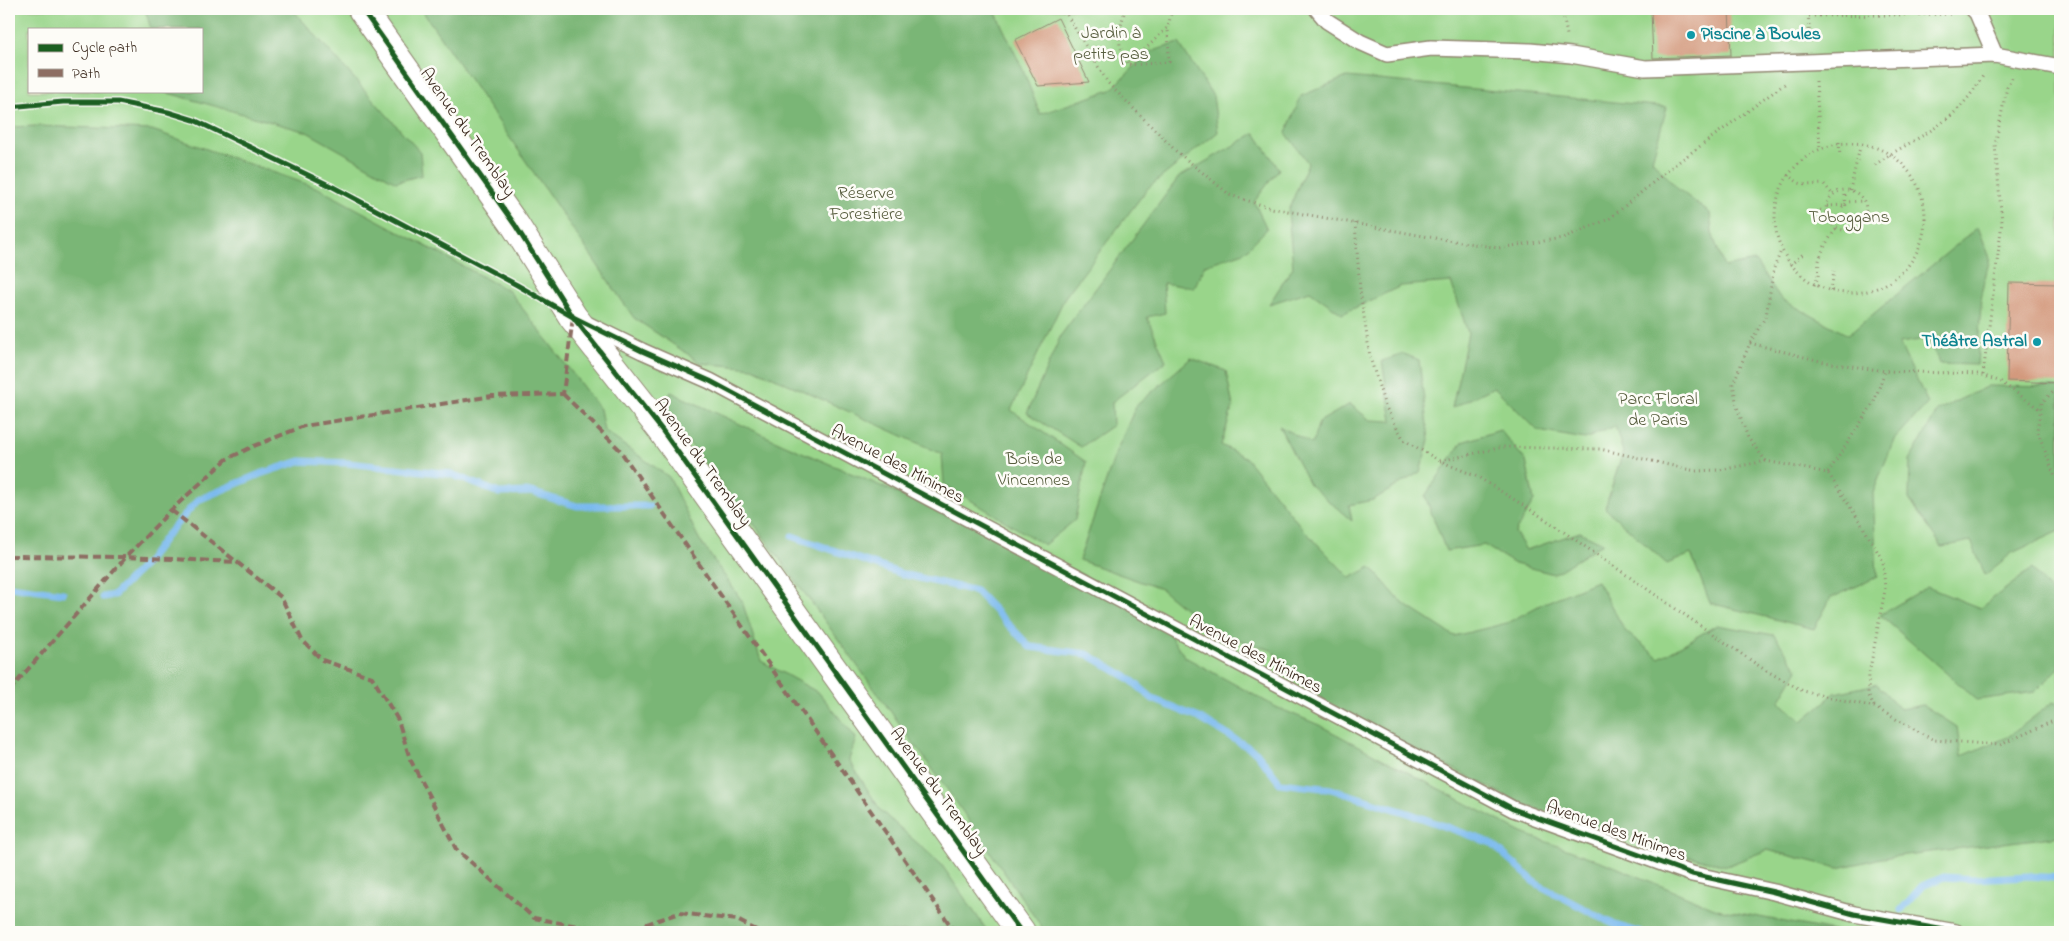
<svg xmlns="http://www.w3.org/2000/svg" width="2069" height="941" font-family="'Indie Flower',sans-serif">
	<rect width="100%" height="100%" fill="#fdfcf7"/>
	<filter id="ink" filterUnits="userSpaceOnUse"><feTurbulence type="fractalNoise" baseFrequency=".02" numOctaves="2"/><feDisplacementMap in="SourceGraphic" scale="10" xChannelSelector="R" yChannelSelector="G"/><feConvolveMatrix kernelMatrix="1 2 1 2 8 2 1 2 1" color-interpolation-filters="sRGB"/></filter>
	<filter id="wash" filterUnits="userSpaceOnUse"><feTurbulence type="fractalNoise" baseFrequency=".0096" numOctaves="4" result="noise"/><feDisplacementMap in="SourceGraphic" scale="20" xChannelSelector="R" yChannelSelector="G"/><feGaussianBlur stdDeviation="1.12" result="paint"/><feColorMatrix in="noise" values="0 0 0 0 0 0 0 0 0 0 0 0 0 0 0 0 0 1.4 0 .05"/><feComposite in="paint" operator="in"/></filter>
	<g filter="url(#wash)">
		<rect width="100%" height="100%" fill="#ebe5c8"/>
		<!-- green -->
		<path fill="#99d58a" stroke="#6a8054" fill-rule="evenodd" d="M9,9H2060V932H9ZM29,29H201V91H29Z"/>
		<!-- forest -->
		<g fill="#7ab676" stroke="#5a704a">
			<polygon points="145,9 292,9 420,152 422,175 396,182 307,132 161,91 201,91 201,29 151,29"/>
			<polygon points="421,9 994,9 1023,70 1040,114 1111,90 1149,52 1179,43 1213,96 1218,132 1148,188 1065,297 1011,410 1086,462 1075,520 1044,545 944,484 942,454 753,368 701,363 634,318"/>
			<polygon points="1347,77 1667,107 1652,160 1678,189 1710,213 1712,233 1724,267 1755,261 1781,299 1848,335 1978,227 1990,258 1982,290 1977,365 1940,364 1928,339 1899,343 1928,403 1894,440 1873,493 1877,577 1831,598 1814,629 1710,603 1691,554 1667,564 1605,508 1623,452 1615,426 1585,439 1538,431 1494,387 1452,408 1468,333 1451,282 1401,286 1342,314 1310,291 1269,304 1293,267 1288,211 1308,163 1286,133 1301,96"/>
			<polygon points="37,126 152,130 318,188 509,291 600,409 604,431 669,477 699,539 742,601 761,661 819,693 856,738 849,760 881,811 941,864 988,932 9,932 9,127"/>
			<polygon points="1255,133 1279,169 1254,202 1267,229 1244,252 1205,265 1194,288 1163,283 1165,313 1147,317 1166,361 1112,402 1113,425 1081,447 1027,413 1061,335 1179,177"/>
			<polygon points="1404,354 1419,360 1429,440 1420,472 1373,500 1349,505 1352,521 1309,484 1279,426 1312,444 1319,422 1350,404 1370,420 1392,421 1382,361"/>
			<polygon points="1191,358 1226,371 1233,406 1221,445 1246,458 1303,529 1350,578 1371,567 1401,602 1454,636 1507,623 1542,604 1597,581 1626,632 1659,658 1717,625 1774,635 1798,669 1779,701 1802,721 1835,693 1877,684 1900,709 1923,705 1957,727 1961,756 2008,737 2053,702 2060,705 2060,836 1882,858 1838,868 1767,850 1727,866 1649,846 1522,804 1329,705 1271,650 1212,631 1161,589 1079,560 1116,452 1136,406"/>
			<polygon points="1988,386 2057,387 2060,390 2060,531 2012,553 1985,575 1971,541 1942,547 1909,499 1910,460 1938,410"/>
			<polygon points="671,392 783,444 1044,556 1152,609 1185,657 1276,707 1319,725 1522,833 1611,865 1717,909 1838,932 1045,932 952,796 761,533 663,410"/>
			<polygon points="1500,430 1526,461 1534,501 1515,532 1526,550 1580,532 1603,543 1554,574 1515,564 1484,545 1446,551 1425,496 1462,442"/>
			<polygon points="2032,569 2060,603 2060,667 2035,692 1977,700 1880,615 1927,587 1980,608"/>
		</g>
		<g fill="none" stroke-linecap="round" stroke-linejoin="round">
			<!-- stream -->
			<g stroke="#79b9ee" stroke-width="7">
				<polyline points="792,536 902,574 976,591 1030,647 1087,654 1130,679 1153,699 1199,718 1256,752 1280,783 1331,789 1408,813 1491,843 1537,884 1615,925 1639,932"/>
				<polyline points="9,586 63,593"/>
				<polyline points="103,597 114,595 148,561 166,536 198,500 260,474 300,461 347,463 451,474 499,493 531,492 577,506 649,506"/>
				<polyline points="1901,910 1922,886 1944,877 1973,879 2028,876 2060,878"/>
			</g>
		</g>
		<g id="blocks">
			<!-- building -->
			<g fill="#d3997d">
				<polygon points="1705,9 1729,9 1731,55 1653,58 1651,11"/>
				<polygon points="1058,18 1089,82 1038,86 1015,40"/>
				<polygon points="2009,283 2060,284 2060,383 2007,381"/>
			</g>
		</g>
	</g>
	<g filter="url(#ink)">
		<use href="#blocks" fill-opacity="0" stroke="#938873" stroke-width="1"/>
		<g fill="none" stroke-linecap="round" stroke-linejoin="round">
			<!-- service casing -->
			<g stroke="#938873" stroke-width="18">
				<g id="service">
					<polyline points="1317,9 1327,21 1360,42 1387,54 1431,48 1530,51 1571,55 1645,68 1995,55 2060,67"/>
					<polyline points="1973,9 1977,13 1995,55"/>
					<polyline points="583,322 642,351 710,381 1513,809 1692,874 1774,892 1854,914 1956,932"/>
				</g>
			</g>
			<!-- secondary casing -->
			<g stroke="#938873" stroke-width="30">
				<polyline id="secondary" points="362,9 515,225 573,317 662,430 1021,932"/>
			</g>
			<!-- path -->
			<g stroke="#938873" stroke-width="3" stroke-dasharray="1 4" stroke-linecap="butt">
				<polyline points="1043,9 1055,10 1067,15 1108,83 1176,151 1230,195 1271,208 1429,237 1499,248 1563,238 1609,219 1673,166 1786,83"/>
				<polyline points="1125,9 1119,34 1120,46 1129,65"/>
				<polyline points="1562,9 1567,35"/>
				<polyline points="1742,9 1742,11"/>
				<polyline points="1808,9 1810,43"/>
				<polyline points="1809,16 1954,14"/>
				<polyline points="1130,64 1168,27 1172,9"/>
				<polyline points="1129,65 1169,62 1168,27"/>
				<polyline points="1816,81 1820,148"/>
				<polyline points="2060,133 2058,144 2060,151"/>
				<polyline points="1839,142 1840,156"/>
				<circle cx="1850" cy="218" r="75"/>
				<path d="M1875,165C1897,148 1923,138 1944,121C1961,109 1974,91 1984,74"/>
				<polyline points="1787,175 1799,183 1806,185 1824,184 1833,195"/>
				<polyline points="1850,190 1861,143"/>
				<circle cx="1846" cy="210" r="20"/>
				<polyline points="1845,195 1846,209"/>
				<polyline points="1827,206 1844,205"/>
				<polyline points="1842,208 1847,202 1863,201"/>
				<polyline points="1820,210 1826,212"/>
				<polyline points="1355,223 1360,290 1370,357 1385,406 1404,440 1440,461 1478,477 1542,517 1765,670 1803,691 1874,707 1934,740 2000,745 2060,718"/>
				<polyline points="1790,265 1803,254"/>
				<path d="M1814,285C1820,276 1818,271 1819,261C1822,249 1829,238 1837,228"/>
				<polyline points="1831,291 1834,271"/>
				<polyline points="1750,343 1824,362 1885,371 1979,374 2001,382 2041,410"/>
				<polyline points="1983,375 2002,222 1995,145 2007,87 2012,78"/>
				<polyline points="2060,386 2042,402 2037,430 2055,477 2060,481"/>
				<polyline points="1440,461 1503,447 1600,449 1695,471 1720,470 1766,461 1828,473 1862,525 1883,561 1885,590 1869,674 1868,694 1874,706"/>
				<polyline points="1766,461 1748,438 1737,407 1733,384 1750,343 1766,316 1774,268 1781,251"/>
				<polyline points="1828,473 1874,402 1885,371"/>
			</g>
			<!-- service -->
			<use href="#service" stroke="#fff" stroke-width="15"/>
			<!-- secondary -->
			<use href="#secondary" stroke="#fff" stroke-width="28"/>
			<!-- quiet -->
			<g stroke="#8d6e63" stroke-width="4" stroke-dasharray="8 4" stroke-linecap="butt">
				<polyline points="563,394 619,449 955,932"/>
				<polyline points="171,510 281,597 302,640 322,660 372,677 398,720 410,759 456,849 534,918 609,932"/>
				<polyline points="9,556 126,557 238,562"/>
				<polyline points="9,691 126,557 171,510 227,459 254,446 304,426 492,396 563,394 573,317"/>
				<polyline points="623,932 679,913 737,920 760,932"/>
			</g>
			<!-- cycleway casing -->
			<g stroke="#fdfcf7" stroke-width="8">
				<g id="cycleway">
					<polyline points="362,9 515,225 573,317 662,430 1021,932"/>
					<polyline points="9,107 63,102 118,102 168,112 194,120 333,187 517,285 573,317 642,351 710,381 1513,809 1692,874 1774,892 1854,914 1956,932"/>
				</g>
			</g>
			<!-- cycleway -->
			<use href="#cycleway" stroke="#1b5e20" stroke-width="5"/>
		</g>
	</g>
	<!-- markers -->
	<g fill="#0f9aa8" stroke="#fdfcf7" stroke-width="2">
		<circle cx="1691" cy="35" r="5"/>
		<circle cx="2037" cy="342" r="5"/>
	</g>
	<g text-anchor="middle" dominant-baseline="central" stroke-width="5" stroke-linejoin="round" paint-order="stroke">
		<!-- park labels -->
		<g font-size="18" fill="#575d3e" stroke="#fdfcf7">
			<text x="1111" y="34">Jardin à<tspan x="1111" dy="21">petits pas</tspan></text>
			<text x="866" y="194">Réserve<tspan x="866" dy="21">Forestière</tspan></text>
			<text x="1849" y="218">Toboggans</text>
			<text x="1658" y="400">Parc Floral<tspan x="1658" dy="21">de Paris</tspan></text>
			<text x="1034" y="460">Bois de<tspan x="1034" dy="21">Vincennes</tspan></text>
		</g>
		<!-- culture labels -->
		<g font-size="18" font-weight="bold" fill="#0d838f" stroke="#fdfcf7" text-anchor="start">
			<text x="1701" y="35">Piscine à Boules</text>
			<text x="2027" y="342" text-anchor="end">Théâtre Astral</text>
		</g>
		<!-- street labels -->
		<g font-size="18" fill="#3b2a1e" stroke="#fdfcf7">
			<text transform="translate(467 133) rotate(55)">Avenue du Tremblay</text>
			<text transform="translate(702 463) rotate(54)">Avenue du Tremblay</text>
			<text transform="translate(897 465) rotate(28)">Avenue des Minimes</text>
			<text transform="translate(1255 655) rotate(28)">Avenue des Minimes</text>
			<text transform="translate(938 792) rotate(54)">Avenue du Tremblay</text>
			<text transform="translate(1616 832) rotate(20)">Avenue des Minimes</text>
		</g>
	</g>
	<!-- margin -->
	<rect width="2069" height="941" fill="none" stroke="#fdfcf7" stroke-width="30"/>
	<!-- legend -->
	<rect x="28" y="28" width="175" height="65" fill="#fdfcf7" stroke="#afa8a0"/>
	<rect x="38" y="44" width="25" height="8" fill="#1b5e20" stroke="#afa8a0"/>
	<text x="72" y="52" font-size="15" fill="#3b2a1e">Cycle path</text>
	<rect x="38" y="69" width="25" height="8" fill="#8d6e63" stroke="#afa8a0"/>
	<text x="72" y="78" font-size="15" fill="#3b2a1e">Path</text>
</svg>
